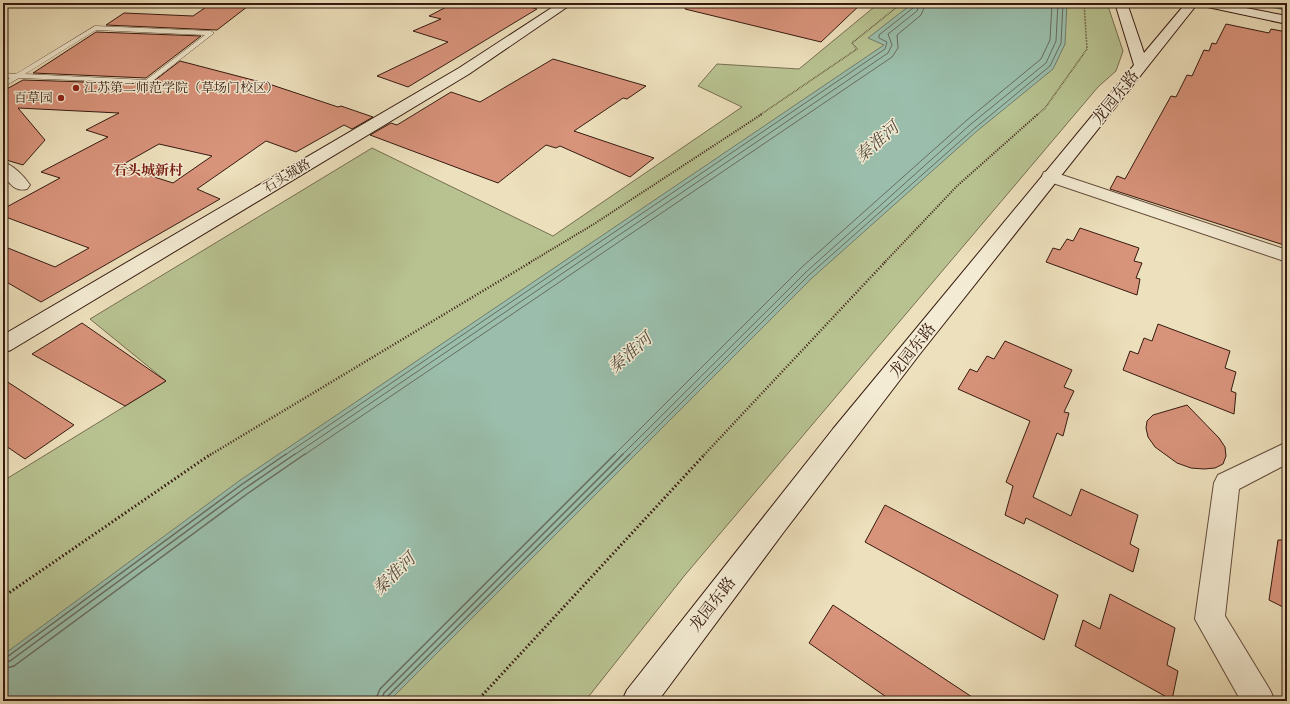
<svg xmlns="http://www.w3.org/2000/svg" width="1290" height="704" font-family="'IM FELL Great Primer','Noto Serif SC',serif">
	<rect width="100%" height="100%" fill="#ede0bc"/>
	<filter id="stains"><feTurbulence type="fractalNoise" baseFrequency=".005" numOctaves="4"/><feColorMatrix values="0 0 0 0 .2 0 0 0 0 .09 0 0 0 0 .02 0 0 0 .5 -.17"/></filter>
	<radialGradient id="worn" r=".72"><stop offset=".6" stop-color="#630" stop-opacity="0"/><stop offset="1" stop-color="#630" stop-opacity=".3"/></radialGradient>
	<!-- green -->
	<polygon fill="#b8c291" stroke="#776e50" points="879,3 1107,3 1123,51 1116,71 1098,87 685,575 585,701 3,701 3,481 166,381 90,319 372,148 553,236 742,107 698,86 717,64 799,69"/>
	<!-- water -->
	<polygon fill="#9abeab" stroke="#727c6d" points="913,3 1067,3 1065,44 1053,69 977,131 812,278 389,701 3,701 3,655 239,481 884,45 868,38"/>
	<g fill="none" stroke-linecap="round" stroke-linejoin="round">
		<!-- shore-far1 -->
		<g stroke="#686c5e" stroke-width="1">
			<polyline points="285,455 885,49 887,42 879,38 879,35 913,8 915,3"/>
			<polyline points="294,455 888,53 892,45 888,34 917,11 920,3"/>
			<polyline points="304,455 892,57 898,48 897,35 921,15 926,3"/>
			<polyline points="614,455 802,267 967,120 1041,59 1050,40 1052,3"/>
			<polyline points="622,455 806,272 971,124 1046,63 1056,41 1058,3"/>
			<polyline points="629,455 809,275 975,128 1050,66 1061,43 1063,3"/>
		</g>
		<!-- shore -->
		<g stroke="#686c5e" stroke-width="1.5">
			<polyline points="3,658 7,657 241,485 286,454"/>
			<polyline points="3,663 10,661 244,489 295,454"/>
			<polyline points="3,669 14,666 247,494 305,454"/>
			<polyline points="375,701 380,689 615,454"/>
			<polyline points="381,701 384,693 623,454"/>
			<polyline points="387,701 388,696 630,454"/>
		</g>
		<!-- stream -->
		<polyline stroke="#727c6d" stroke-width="3.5" points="1255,3 1287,9"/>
	</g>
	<!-- building -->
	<g fill="#d8937b" stroke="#361a10" fill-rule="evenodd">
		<polygon points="212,3 252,3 217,30 106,25 124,13 193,16"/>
		<polygon points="454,3 515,3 537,9 408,87 377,76 448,42 413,31 441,19 429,16"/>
		<polygon points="686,3 862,3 821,42 685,9"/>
		<polygon points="1226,24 1269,33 1271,29 1287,32 1287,246 1110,189 1117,176 1125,179 1171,96 1176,97 1187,75 1192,76 1204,50 1209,51 1212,43 1216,44"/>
		<polygon points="96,32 201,36 146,78 33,73"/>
		<polygon points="553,59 646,86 627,99 623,98 574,131 654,158 630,177 560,146 556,148 546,145 498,183 370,135 391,123 397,125 451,92 480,102"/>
		<path d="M180,61L272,85L338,107L341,106L373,117L352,129L344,125L296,152L266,141L197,189L220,199L41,302L3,280V246L55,267L89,248L3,216V209L60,178L41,172L108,137L86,130L119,113L18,108L45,140L23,165L3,159V91L23,80L150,84ZM159,144L212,156L173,183L120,166Z"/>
		<polygon points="1080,228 1139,248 1134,261 1142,263 1136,278 1140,279 1137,295 1046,262 1053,248 1060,250 1067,239 1073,241"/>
		<polygon points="82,323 166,381 125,406 32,354"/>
		<polygon points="1158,324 1230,351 1225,368 1236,372 1231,391 1236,393 1234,414 1123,370 1130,351 1138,354 1144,338 1152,341"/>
		<polygon points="1005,341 1072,370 1064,387 1074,391 1064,412 1069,413 1063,436 1057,433 1033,497 1071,516 1081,489 1138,515 1130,544 1139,549 1133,572 1026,518 1024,524 1005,515 1013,486 1006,482 1030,421 958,389 970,369 977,372 987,356 994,359"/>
		<polygon points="3,379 74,425 25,459 3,444"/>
		<polygon points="1187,405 1219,438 1225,447 1226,456 1223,464 1215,468 1204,469 1191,468 1177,463 1155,447 1148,437 1146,428 1147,421 1153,415"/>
		<polygon points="885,505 1058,595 1044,640 865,542"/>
		<polygon points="1278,540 1287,540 1287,609 1269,600"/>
		<polygon points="1110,594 1175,628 1167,665 1178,671 1172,700 1075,646 1083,620 1100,629"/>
		<polygon points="833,605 978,701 892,701 809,643"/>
	</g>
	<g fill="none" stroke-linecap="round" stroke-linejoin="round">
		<!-- lane casing -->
		<g stroke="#644c3b" stroke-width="1">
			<path id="lane" d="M95,26L211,31L214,33L150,83L19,78L3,87V82L10,78L3,77V73L16,74ZM96,30L205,35L146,80L25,74Z"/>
		</g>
		<!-- street casing -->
		<g stroke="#644c3b" stroke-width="2">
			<g id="street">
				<path d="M3,162C13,165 24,176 30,185L27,189C15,192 11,184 3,176Z"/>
				<polygon points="1050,171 1287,250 1287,262 1044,180 1042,176 1044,172"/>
				<polygon points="1287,442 1287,464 1239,489 1225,616 1270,690 1275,701 1241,701 1195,619 1214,483 1218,475"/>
			</g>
		</g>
		<!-- secondary casing -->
		<g stroke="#361a10" stroke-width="2">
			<g id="secondary">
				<polygon points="559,3 573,3 469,74 11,350 3,353 3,335 459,68"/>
				<polygon points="1115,3 1127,3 1144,53 1186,3 1220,3 1287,16 1287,24 1203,6 1198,3 919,355 783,533 658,701 622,701 627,690 833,429 1134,65"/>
			</g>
		</g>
		<!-- path-far3 -->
		<g stroke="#361a10" stroke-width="1.5" stroke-dasharray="0.5 1" stroke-linecap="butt">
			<polyline points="760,115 857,49 852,43 902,3"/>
			<polyline points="1037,115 1045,108 1087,49 1084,3"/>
		</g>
		<!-- path-far2 -->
		<g stroke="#361a10" stroke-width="2" stroke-dasharray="1 1.5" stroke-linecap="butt">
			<polyline points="529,263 594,224 762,114"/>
			<polyline points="884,263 957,186 1038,114"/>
		</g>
		<!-- path-far1 -->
		<g stroke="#361a10" stroke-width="2.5" stroke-dasharray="1 2" stroke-linecap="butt">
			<polyline points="210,455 531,262"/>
			<polyline points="704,455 885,262"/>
		</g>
		<!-- path -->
		<g stroke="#361a10" stroke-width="3" stroke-dasharray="1.5 2.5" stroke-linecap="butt">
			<polyline points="3,597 211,454"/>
			<polyline points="477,701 705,454"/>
		</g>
		<!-- lane -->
		<use href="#lane" fill="#f3ebd3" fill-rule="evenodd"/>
		<!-- street -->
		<use href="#street" fill="#f3ebd3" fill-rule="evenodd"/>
		<!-- secondary -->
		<use href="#secondary" fill="#f3ebd3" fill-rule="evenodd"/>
	</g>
	<!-- markers -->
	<g fill="#8f2418" stroke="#f3ebd3" stroke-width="1.5">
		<circle cx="76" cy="88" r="4"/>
		<circle cx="61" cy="98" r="4"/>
	</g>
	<g text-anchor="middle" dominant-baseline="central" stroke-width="3" stroke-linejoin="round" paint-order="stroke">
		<!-- far-poi labels -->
		<g font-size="13" fill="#361a10" stroke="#f3ebd3" text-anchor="start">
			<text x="84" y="88">江苏第二师范学院（草场门校区）</text>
			<text x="53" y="98" text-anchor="end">百草园</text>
		</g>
		<!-- far-street labels -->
		<g font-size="13" fill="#361a10" stroke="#f3ebd3">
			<text transform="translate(287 176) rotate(-31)">石头城路</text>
		</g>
		<!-- far-neighbourhood labels -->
		<g font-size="14" font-weight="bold" fill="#7a1f14" stroke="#f3ebd3">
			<text x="148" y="170">石头城新村</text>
		</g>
		<!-- street labels -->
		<g font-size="16" fill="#361a10" stroke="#f3ebd3">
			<text transform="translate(1115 97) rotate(-51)">龙园东路</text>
			<text transform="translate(912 350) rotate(-52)">龙园东路</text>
			<text transform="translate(712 604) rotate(-52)">龙园东路</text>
		</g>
		<!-- water labels -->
		<g font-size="17" font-style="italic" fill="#544b3e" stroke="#f3ebd3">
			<text transform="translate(877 142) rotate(-41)">秦淮河</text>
			<text transform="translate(630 353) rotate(-41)">秦淮河</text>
			<text transform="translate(394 574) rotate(-44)">秦淮河</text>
		</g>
	</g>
	<!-- margin -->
	<rect width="1290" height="704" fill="none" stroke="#ede0bc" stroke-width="16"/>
	<rect x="4" y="4" width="1282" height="696" fill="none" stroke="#361a10" stroke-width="2"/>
	<rect x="8" y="8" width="1274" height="688" fill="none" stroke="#361a10"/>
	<rect width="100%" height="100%" filter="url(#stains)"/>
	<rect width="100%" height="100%" fill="url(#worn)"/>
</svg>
